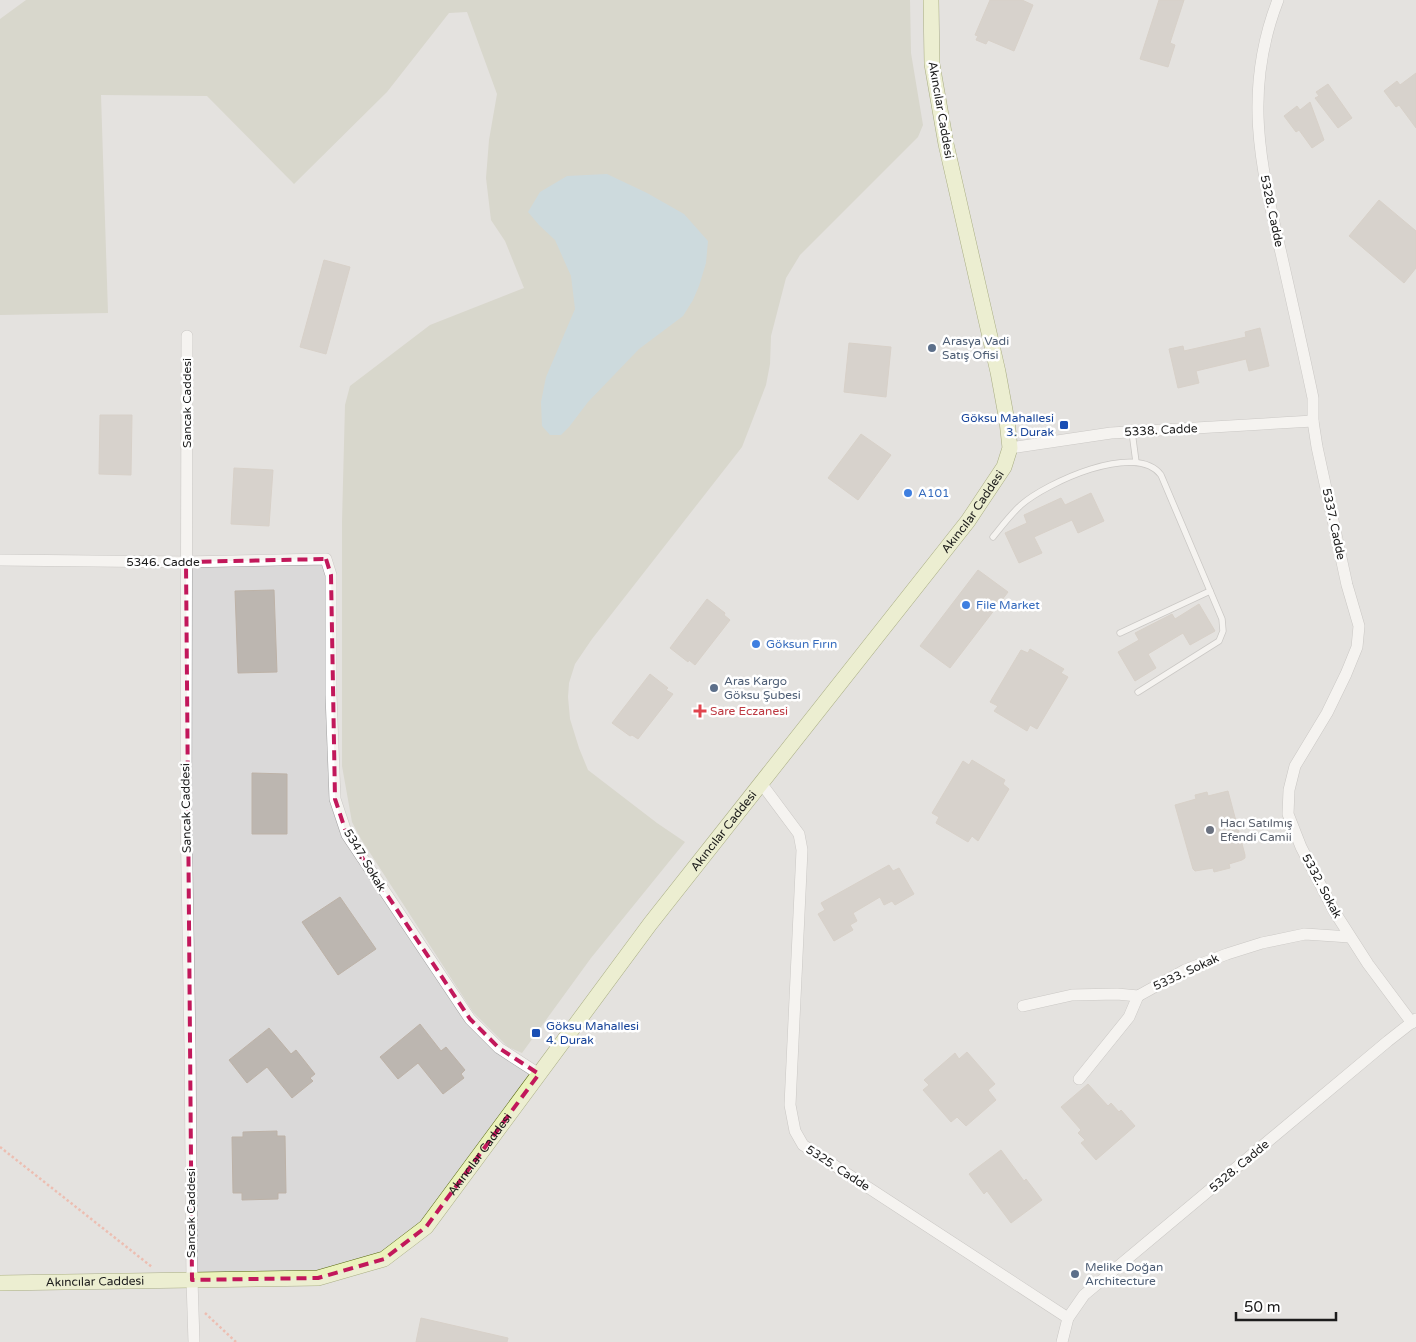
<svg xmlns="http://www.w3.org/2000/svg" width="1416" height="1342" font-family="'Varela Round',sans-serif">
	<rect width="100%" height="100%" fill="#edeae3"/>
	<!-- residential -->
	<rect fill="#dad9d9" x="0" y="0" width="1416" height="1342"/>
	<!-- construction -->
	<polygon fill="#bfc0af" points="26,0 910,0 911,53 923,125 918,137 800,255 786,278 771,336 770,364 766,385 742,447 592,639 575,664 569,683 568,697 570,719 579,748 588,770 657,823 685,842 591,958 522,1053 508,1047 473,1012 361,839 352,822 342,766 342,522 345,405 350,386 430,325 524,288 505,241 491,220 486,178 489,140 497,94 467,12 449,13 387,92 294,184 207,96 101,95 108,313 0,315 0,19"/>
	<!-- water -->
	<polygon fill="#a7c8d6" points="607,174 647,193 684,214 708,241 706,263 699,286 693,300 683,316 639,349 588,402 569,427 561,435 550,435 542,426 541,402 546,377 575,309 571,276 555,240 539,225 528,212 540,192 567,176"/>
	<!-- building -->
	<g fill="#bcb6b0" stroke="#bdb2a7">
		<polygon points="990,0 1022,0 1033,5 1014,51 988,40 986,44 976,40 978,36 975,35"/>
		<polygon points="1159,0 1184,0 1170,43 1175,45 1168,67 1140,59"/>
		<polygon points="1416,73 1416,128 1399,105 1396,107 1384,91 1397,81 1400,85"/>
		<polygon points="1328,84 1352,118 1338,128 1315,98 1319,96 1316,92"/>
		<polygon points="1310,102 1324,140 1312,148 1299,130 1296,132 1284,116 1297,106 1300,110"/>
		<polygon points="1379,200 1416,231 1416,268 1404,283 1349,236"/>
		<polygon points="324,260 350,267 326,354 300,347"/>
		<polygon points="1260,328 1269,366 1249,371 1246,359 1196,371 1199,383 1178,388 1169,349 1183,346 1184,351 1246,337 1245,332"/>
		<polygon points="849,343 891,347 886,397 844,392"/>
		<polygon points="100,415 132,415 131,475 99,474"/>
		<polygon points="861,434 891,455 858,500 828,478"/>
		<polygon points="234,468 273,470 269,526 231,524"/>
		<polygon points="1091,493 1104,521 1078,533 1072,520 1034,537 1042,553 1019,563 1005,533 1027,523 1024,515 1061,498 1065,505"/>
		<polygon points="978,570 1008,592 950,668 920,646"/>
		<polygon points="274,590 277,672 238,673 235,591"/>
		<polygon points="707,599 725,613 724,615 730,620 695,665 689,660 688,662 670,648"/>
		<polygon points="1199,604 1215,631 1190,645 1183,633 1148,654 1156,668 1135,681 1118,652 1139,640 1135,633 1172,614 1175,619"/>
		<polygon points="1030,649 1064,669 1061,673 1068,677 1037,729 1030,725 1027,731 994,711 998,706 990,702 1021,650 1028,653"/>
		<polygon points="650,674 668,688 666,690 673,694 638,739 632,735 630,736 612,723"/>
		<polygon points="972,760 1005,780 1003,784 1009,789 978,841 972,836 968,842 936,823 939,817 932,813 963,761 969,765"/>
		<polygon points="252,773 287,774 287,834 252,834"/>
		<polygon points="1228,791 1245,855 1245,858 1242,860 1229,864 1230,868 1214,872 1213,868 1195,871 1193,869 1175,805 1196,799 1195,795 1207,792 1208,796"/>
		<polygon points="889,865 893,871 899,868 914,894 895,905 892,901 884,905 880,897 853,913 857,921 850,925 853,930 834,941 818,914 825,910 821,903"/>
		<polygon points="340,897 376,949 338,975 302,922"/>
		<polygon points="420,1024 441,1051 446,1047 465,1070 461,1074 464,1078 443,1094 418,1063 398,1079 380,1057"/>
		<polygon points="269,1028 291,1054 296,1050 315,1074 310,1078 313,1081 292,1098 267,1067 247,1083 229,1060"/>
		<polygon points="967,1052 995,1084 988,1090 996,1100 966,1126 957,1117 951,1122 923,1090 929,1085 924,1080 955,1053 959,1059"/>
		<polygon points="1088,1084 1108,1106 1111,1103 1119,1112 1121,1110 1135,1126 1096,1160 1081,1143 1085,1140 1078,1133 1081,1130 1061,1107"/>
		<polygon points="277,1131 277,1136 285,1136 286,1193 278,1193 278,1199 242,1200 242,1193 233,1193 232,1137 243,1137 243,1132"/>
		<polygon points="1001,1150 1024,1181 1026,1179 1042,1200 1011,1223 987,1191 984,1194 969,1174"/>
		<polygon points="421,1318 508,1338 507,1342 416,1342"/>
	</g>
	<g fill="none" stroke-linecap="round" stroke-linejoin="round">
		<!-- lane casing -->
		<g stroke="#a0a0a0" stroke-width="7">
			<g id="lane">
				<polyline points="1132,432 1136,462"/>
				<path d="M993,537C1002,526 1011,514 1021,505C1046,483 1136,441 1161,475L1222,619L1223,631L1219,641L1138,692"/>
				<polyline points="1120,633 1210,591"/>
			</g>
		</g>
		<!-- street casing -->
		<g stroke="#a0a0a0" stroke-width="12">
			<g id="street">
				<path d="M1278,0C1243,90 1260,163 1281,253C1292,302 1303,350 1313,398V421L1317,447L1347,585L1359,626L1357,647L1346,674L1327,713L1295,766L1289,790L1288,814L1301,847L1334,911L1368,964L1412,1023"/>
				<polyline points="187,336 186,811 190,1046 192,1280 194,1342"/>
				<polyline points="1010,448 1111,433 1313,421"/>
				<polyline points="0,560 186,562 326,559 331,575 331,695 335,799 347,835 470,1019 499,1048 539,1074"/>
				<polyline points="761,783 799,834 802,850 790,1105 795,1131 803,1145 1068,1318"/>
				<polyline points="1023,1006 1072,995 1117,994 1138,996 1185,970 1227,954 1262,943 1305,934 1350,937"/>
				<polyline points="1079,1079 1129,1017 1138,996"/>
				<polyline points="1062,1342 1068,1318 1084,1295 1388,1041 1416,1019"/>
			</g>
		</g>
		<!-- secondary casing -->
		<g stroke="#57670f" stroke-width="16">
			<g id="secondary">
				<path id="s1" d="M0,1283L318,1278L384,1259L426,1227L650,924L968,521L1004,467L1010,448L1007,421L998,372L946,144L932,64L931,0"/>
			</g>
		</g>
		<!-- path -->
		<g stroke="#ec8a75" stroke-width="2.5" stroke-dasharray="2.5 2.5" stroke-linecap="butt">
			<polyline points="0,1147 152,1267"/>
			<polyline points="205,1313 236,1342"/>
		</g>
		<!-- lane -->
		<use href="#lane" stroke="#fff" stroke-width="5.5"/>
		<!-- street -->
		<use href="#street" stroke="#fff" stroke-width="11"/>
		<!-- secondary -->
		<use href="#secondary" stroke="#ebf3bb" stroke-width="15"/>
	</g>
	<!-- marked area -->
	<path d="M0 0H1416V1342H0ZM326,559L331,575L335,799L347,835L470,1019L499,1048L539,1074L426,1227L384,1259L318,1278L192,1280L186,562Z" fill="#edeae3" fill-opacity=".55" fill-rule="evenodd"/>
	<path fill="none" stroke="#c2185b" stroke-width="4" stroke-dasharray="10 6" stroke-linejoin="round" d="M326,559L331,575L335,799L347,835L470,1019L499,1048L539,1074L426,1227L384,1259L318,1278L192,1280L186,562Z"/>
	<!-- markers -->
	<g fill="#5c6f8a" stroke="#fff" stroke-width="2">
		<circle cx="932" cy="348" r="5"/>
		<circle cx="714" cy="688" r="5"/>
		<circle cx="1075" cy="1274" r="5"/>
	</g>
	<g fill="#1a4fb4" stroke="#fff" stroke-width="2">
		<rect x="1059" y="420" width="10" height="10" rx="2.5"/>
		<rect x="531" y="1028" width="10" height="10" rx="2.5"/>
	</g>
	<g fill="#3f7fe0" stroke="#fff" stroke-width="2">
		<circle cx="908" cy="493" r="5"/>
		<circle cx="966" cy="605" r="5"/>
		<circle cx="756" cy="644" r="5"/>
	</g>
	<path fill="#e0444e" stroke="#fff" stroke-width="2" d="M697.5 703.5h5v5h5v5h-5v5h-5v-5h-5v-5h5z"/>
	<circle fill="#6b7280" stroke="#fff" stroke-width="2" cx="1210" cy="830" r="5"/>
	<g text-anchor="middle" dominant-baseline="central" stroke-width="5" stroke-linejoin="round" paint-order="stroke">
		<!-- street labels -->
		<g font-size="12" fill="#1c1c1c" stroke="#fff">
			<text transform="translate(941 110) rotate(80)">Akıncılar Caddesi</text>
			<text transform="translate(1272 211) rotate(78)">5328. Cadde</text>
			<text transform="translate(187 403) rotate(-90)">Sancak Caddesi</text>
			<text transform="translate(1161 430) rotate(-3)">5338. Cadde</text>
			<text stroke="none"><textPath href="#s1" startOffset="1340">Akıncılar Caddesi</textPath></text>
			<text transform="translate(1334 524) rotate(78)">5337. Cadde</text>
			<text x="163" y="562">5346. Cadde</text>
			<text transform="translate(186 808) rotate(-91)">Sancak Caddesi</text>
			<text stroke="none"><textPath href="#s1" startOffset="935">Akıncılar Caddesi</textPath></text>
			<text transform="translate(365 860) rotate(59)">5347. Sokak</text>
			<text transform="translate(1322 886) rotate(62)">5332. Sokak</text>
			<text transform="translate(1186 972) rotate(-25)">5333. Sokak</text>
			<text stroke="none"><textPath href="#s1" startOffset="530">Akıncılar Caddesi</textPath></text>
			<text transform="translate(1239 1166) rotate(-40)">5328. Cadde</text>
			<text transform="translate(838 1168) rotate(33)">5325. Cadde</text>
			<text transform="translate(191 1213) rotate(-90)">Sancak Caddesi</text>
			<text stroke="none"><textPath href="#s1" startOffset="95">Akıncılar Caddesi</textPath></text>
		</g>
		<!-- service labels -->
		<g font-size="12" fill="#4e5e75" stroke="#fff" text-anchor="start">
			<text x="942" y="341">Arasya Vadi<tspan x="942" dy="14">Satış Ofisi</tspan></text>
			<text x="724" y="681">Aras Kargo<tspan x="724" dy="14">Göksu Şubesi</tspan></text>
			<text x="1085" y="1267">Melike Doğan<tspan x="1085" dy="14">Architecture</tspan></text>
		</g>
		<!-- transit labels -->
		<g font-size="12" fill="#164399" stroke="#fff" text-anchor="end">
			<text x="1054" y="418">Göksu Mahallesi<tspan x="1054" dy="14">3. Durak</tspan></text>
			<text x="546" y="1026" text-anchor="start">Göksu Mahallesi<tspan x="546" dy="14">4. Durak</tspan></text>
		</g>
		<!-- shop labels -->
		<g font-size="12" fill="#366cbe" stroke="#fff" text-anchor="start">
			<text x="918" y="493">A101</text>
			<text x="976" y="605">File Market</text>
			<text x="766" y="644">Göksun Fırın</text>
		</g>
		<!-- health labels -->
		<g font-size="12" fill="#be3a42" stroke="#fff" text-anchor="start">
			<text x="710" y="711">Sare Eczanesi</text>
		</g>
		<!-- worship labels -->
		<g font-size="12" fill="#5b616d" stroke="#fff" text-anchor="start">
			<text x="1220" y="823">Hacı Satılmış<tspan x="1220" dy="14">Efendi Camii</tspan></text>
		</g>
	</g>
	<!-- scale -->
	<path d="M1236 1312v8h100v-8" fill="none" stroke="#1c1c1c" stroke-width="2.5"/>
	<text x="1244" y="1312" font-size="15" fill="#1c1c1c" stroke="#ffffff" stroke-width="4" paint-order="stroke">50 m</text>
</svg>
